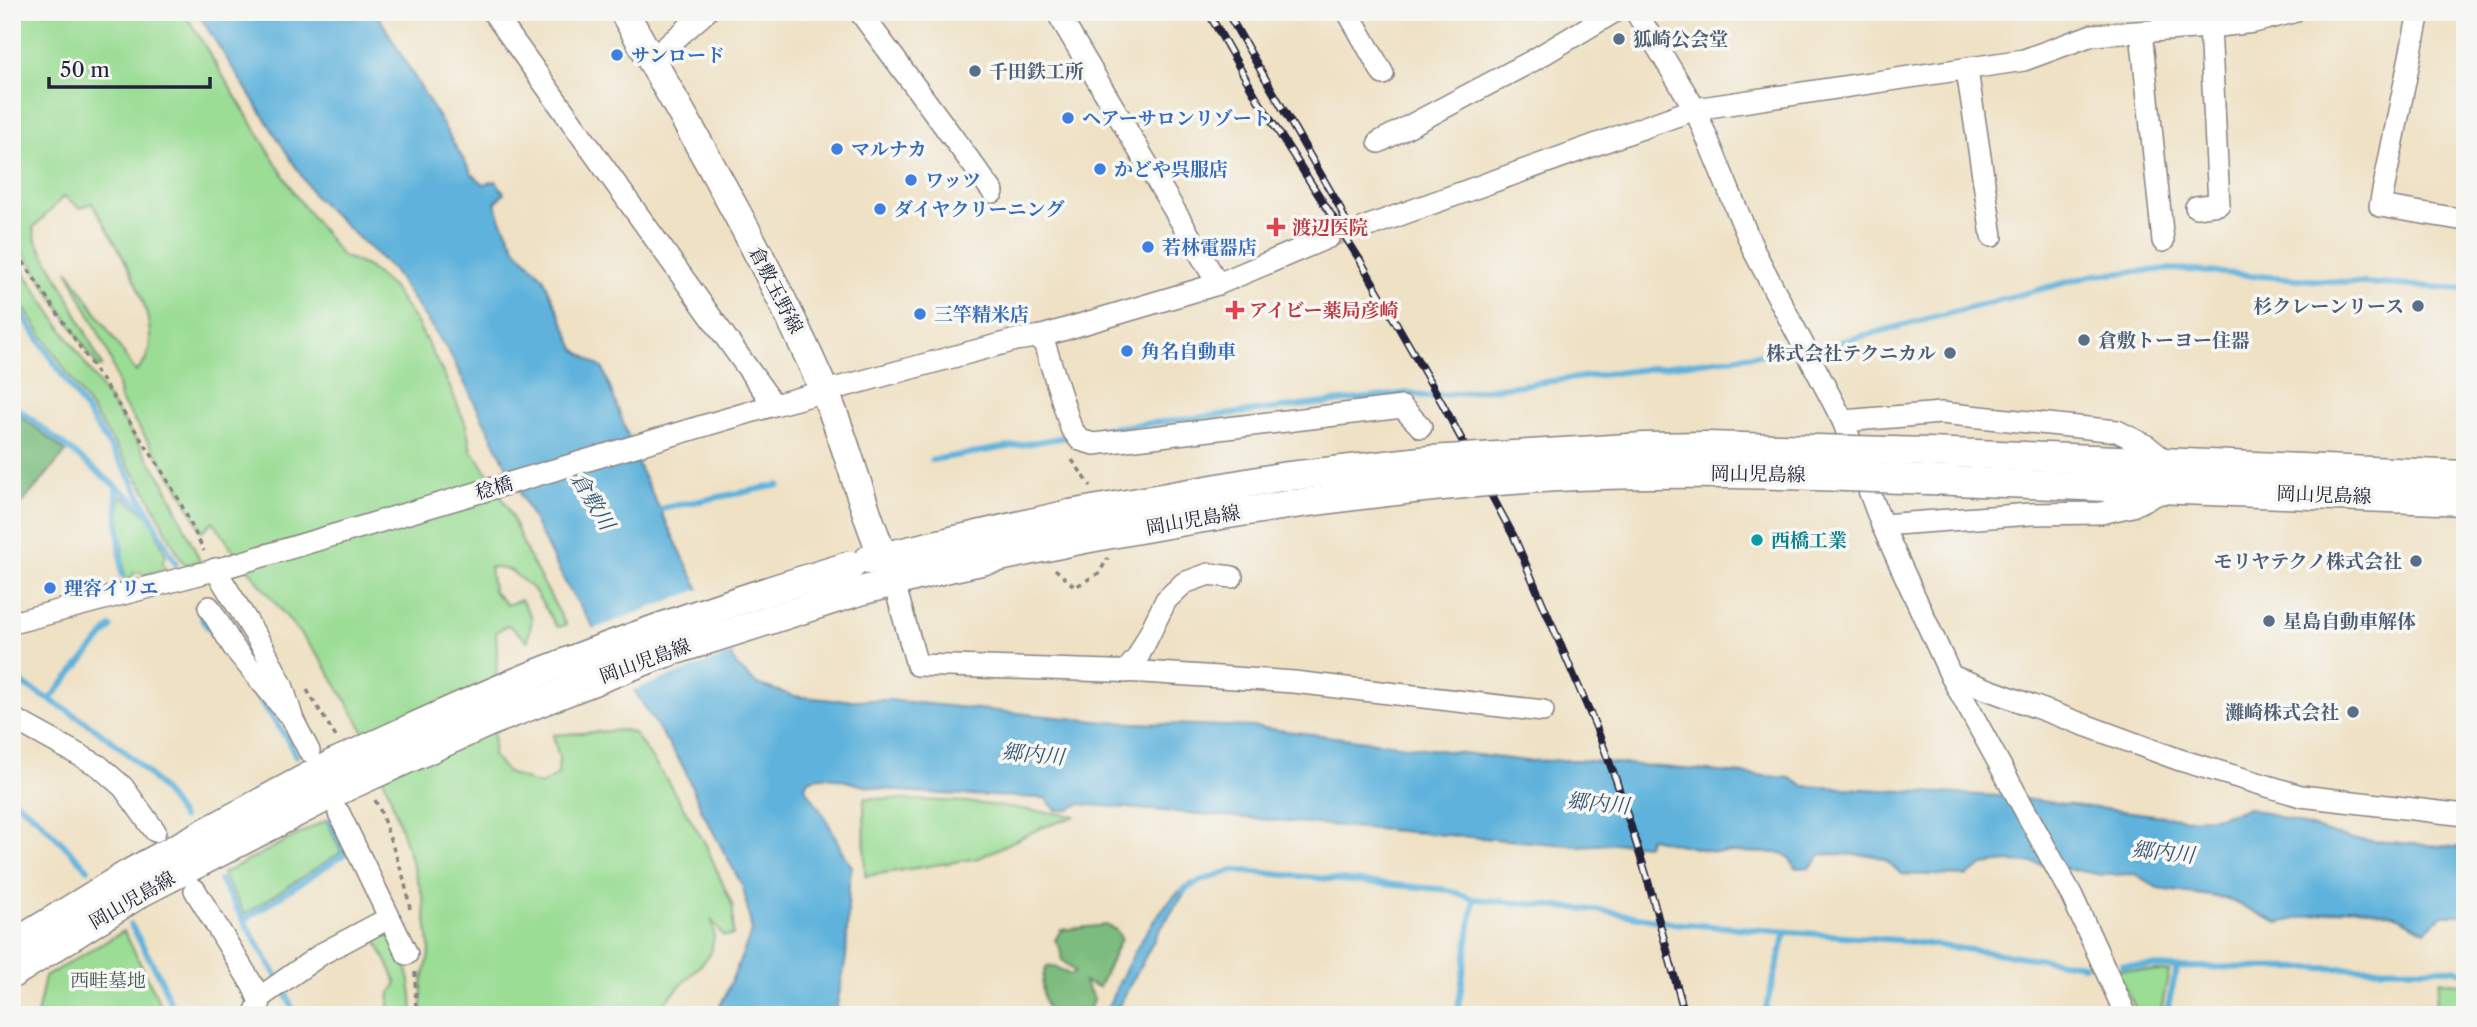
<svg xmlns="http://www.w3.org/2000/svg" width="2477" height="1027" font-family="'Libre Caslon Text','Noto Serif JP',serif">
	<rect width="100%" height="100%" fill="#f6f6f2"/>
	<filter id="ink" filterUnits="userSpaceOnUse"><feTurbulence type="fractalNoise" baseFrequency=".0143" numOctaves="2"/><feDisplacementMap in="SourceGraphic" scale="14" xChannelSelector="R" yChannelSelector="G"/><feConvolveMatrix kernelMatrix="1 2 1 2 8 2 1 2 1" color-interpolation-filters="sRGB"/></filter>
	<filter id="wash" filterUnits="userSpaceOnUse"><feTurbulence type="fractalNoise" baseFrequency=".00686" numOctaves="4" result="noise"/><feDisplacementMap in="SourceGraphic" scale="28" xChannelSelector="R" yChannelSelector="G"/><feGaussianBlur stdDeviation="1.57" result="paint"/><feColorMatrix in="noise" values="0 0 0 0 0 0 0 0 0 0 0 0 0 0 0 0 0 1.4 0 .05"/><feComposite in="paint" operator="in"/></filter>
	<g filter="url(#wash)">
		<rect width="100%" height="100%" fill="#efe1c4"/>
		<!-- green -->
		<g fill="#9bdd95" stroke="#5e8068" stroke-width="2">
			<path d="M12,12H184L296,196L342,256L367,266L392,287L417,323L450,387L466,425L471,451L480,461L508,508L528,555L566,625L557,627L534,590L510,570L490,567L493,591L507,605L521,600L532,618L528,641L508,625L496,632L497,658L493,756L508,773L540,785L558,775L559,758L553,735L624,730L634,733L666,779L705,843L733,907V935L723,936L712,921L714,937L710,955L653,1015H422V984L430,951L423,897L389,792L360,724L322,661L232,549L213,521L202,532L179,488L120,399C118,358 84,309 68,270L136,372C139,368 144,364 146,359C165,318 113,239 92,203L80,208L64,196L33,228L36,241L66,292L102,366L98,367L12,234Z"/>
			<polygon points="12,254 164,482 200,561 186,565 180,558 147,493 12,290"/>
			<polygon points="121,496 150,517 166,556 162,563 166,569 144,575 139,572 134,573 130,580 125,581 119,508"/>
			<polygon points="864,798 966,802 1076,816 1041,828 979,858 865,876"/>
			<polygon points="326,820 341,852 245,914 222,874"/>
			<polygon points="124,931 166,1015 37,1015 45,977"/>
			<path d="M379,931C405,939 415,992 412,1015H388L390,993L397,983L373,934Z"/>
			<polygon points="2115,969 2169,972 2160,1015 2139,1015"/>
			<polygon points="2440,980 2465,985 2465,1015 2433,1015"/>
		</g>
		<!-- forest -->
		<g fill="#7cbc7e" stroke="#4f6f5c" stroke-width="2">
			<polygon points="12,409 66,452 12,515"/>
			<path d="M1106,925L1116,930L1121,938L1099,987L1084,982L1094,998L1088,1013L1086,1015H1051C1042,1000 1039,981 1047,966L1058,968L1070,975L1075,972L1062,960L1060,948L1055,940L1061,930Z"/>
		</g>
		<!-- water -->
		<g fill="#5fb2db" stroke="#406a8b" stroke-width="2">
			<path d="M197,12H376L472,174L484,184L496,181L504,193L495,203L501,220L516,249L543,277L575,349L603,369L641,471L736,665L757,684L794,696L833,700H889L1106,722L1255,727L1526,761L1579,760L1790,778L1804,786L1999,796L2188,819L2221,816L2249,808L2350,839L2465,848V915H2442L2425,931L2394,914L2352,907L2278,923L2225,898L2159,889L2135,874L2103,875L2033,863L2008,862L1983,865L1966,876L1901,874L1885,859L1870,855L1822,854L1810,867L1796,868L1790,859L1782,853L1714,852L1650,838L1647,845L1626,843L1579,846L1079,804L1069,810H1056L1045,798C988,795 928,796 871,787C852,785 825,770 807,781L805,788C816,802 825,817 833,832C840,845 842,856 852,866L849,881L846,958L835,1015H715L726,994L752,931L743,887L702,811L684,768L567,586L449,352L392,269L315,197Z"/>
			<path d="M1193,881L1160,929L1114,1015H1104C1124,972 1152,906 1193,881Z"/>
		</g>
		<!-- pier -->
		<polygon fill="#efe1c4" points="703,588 734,653 630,691 591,630"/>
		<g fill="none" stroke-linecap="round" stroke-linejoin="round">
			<!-- stream -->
			<g stroke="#5fb2db" stroke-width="6">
				<polyline points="12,299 129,475 176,564"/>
				<polyline points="1817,348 2094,275 2173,269 2311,280 2465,289"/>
				<polyline points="12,404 146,510"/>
				<polyline points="1101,429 1410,393 1428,397 1786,351"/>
				<polyline points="932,460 1066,437"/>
				<polyline points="116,487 122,575"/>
				<polyline points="655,513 664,508 779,485"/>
				<polyline points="199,608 203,621 217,638"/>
				<polyline points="239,670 286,737 296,756"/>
				<path d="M12,678C78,716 141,750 182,818"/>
				<polyline points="50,699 111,627"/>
				<polyline points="12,799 36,817 88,869"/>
				<polyline points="220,880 284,989 295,1015"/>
				<polyline points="1183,891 1200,881 1233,870 1449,890 1474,899 1605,911 1671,923 1897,940 2084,965"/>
				<polyline points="244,920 346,853 329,820"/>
				<polyline points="131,925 160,977 175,1015"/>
				<polyline points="2122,965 2177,967"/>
				<polyline points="1457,1015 1474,899"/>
				<polyline points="1764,1015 1786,932"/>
				<polyline points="2166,1015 2177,967 2454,969 2465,973"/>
			</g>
		</g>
	</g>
	<g filter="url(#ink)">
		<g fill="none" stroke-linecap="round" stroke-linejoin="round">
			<!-- minor-tunnel -->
			<polyline stroke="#c6bba9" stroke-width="21" stroke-dasharray="21 10" stroke-linecap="butt" points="1329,237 1366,227"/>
			<!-- minor casing -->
			<g stroke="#888280" stroke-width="24">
				<g id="minor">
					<polyline points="493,12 774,405"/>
					<polyline points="860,12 993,192"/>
					<polyline points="1057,12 1218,284"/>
					<polyline points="1348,12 1383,74"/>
					<polyline points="1636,12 1695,109 1754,251 1843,421 1882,525 1951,676 2072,896 2126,1015"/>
					<polyline points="2419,12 2380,206 2465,220"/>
					<polyline points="2141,32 2163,241"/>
					<polyline points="651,60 706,12"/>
					<polyline points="1967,70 1992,236"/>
					<polyline points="1379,142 1532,61 1614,12"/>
					<polyline points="2196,207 2219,204 2210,27"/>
					<polyline points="1366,227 1695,109 2024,60 2092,35 2210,27 2254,22 2293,12"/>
					<polyline points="1042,336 1071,428 1080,440 1094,444 1402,407 1421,427"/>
					<polyline points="1843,421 1941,413 2117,431 2147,446 2168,463"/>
					<polyline points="1882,525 2031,514 2101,513 2132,506 2166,490"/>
					<polyline points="215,569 264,649 282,685 293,720 309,751"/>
					<polyline points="894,583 917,665 1143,672 1294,682 1543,711"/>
					<polyline points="209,607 234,648 287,713"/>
					<polyline points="12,623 226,567 774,405 1016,340 1042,336 1218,284 1329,237"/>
					<polyline points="1125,672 1138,657 1166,600 1184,583 1209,574 1232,577"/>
					<polyline points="1951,676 2180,760 2301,796 2465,815"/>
					<polyline points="12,718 99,766 123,787 155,831"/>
					<polyline points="339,813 407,954"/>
					<polyline points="195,890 253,986 260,1002 254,1015"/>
					<polyline points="259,998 323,953 389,918"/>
				</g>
			</g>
			<!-- major casing -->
			<g stroke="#888280" stroke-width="31">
				<g id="major">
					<path d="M624,12C694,135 766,258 823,388C844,435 856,485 874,533C880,550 888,566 894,583"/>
					<polyline points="1928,452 2465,475"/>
					<polyline points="1929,480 2465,501"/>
					<polyline points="868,560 1070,514"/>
					<polyline points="860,591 953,567 1079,540"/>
					<polyline points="12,945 130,873 334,763"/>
					<polyline points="12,974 142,892 346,787"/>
				</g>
			</g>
			<!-- path -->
			<g stroke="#888280" stroke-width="3.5" stroke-dasharray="5 5" stroke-linecap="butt">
				<polyline points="12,245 159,466 178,498 204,551"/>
				<polyline points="1072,460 1091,486"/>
				<polyline points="1055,569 1075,587 1099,573 1108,558"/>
				<polyline points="307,690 336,737"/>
				<polyline points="375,800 380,810 404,879 410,909"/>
				<polyline points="415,972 416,1015"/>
			</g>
			<!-- minor -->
			<use href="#minor" stroke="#fff" stroke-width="21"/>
			<!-- major -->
			<use href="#major" stroke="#fff" stroke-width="28"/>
			<!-- rail casing -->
			<g stroke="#22223b" stroke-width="8">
				<g id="rail">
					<polyline points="1208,12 1258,100 1360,260 1442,403 1514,537 1596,727 1616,780 1646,874 1685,1015"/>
					<polyline points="1227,12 1339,206 1349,229"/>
				</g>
			</g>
			<!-- rail -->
			<use href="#rail" stroke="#f6f6f2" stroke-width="5" stroke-dasharray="16" stroke-linecap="butt"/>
			<!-- major-bridge casing -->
			<g stroke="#888280" stroke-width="31" stroke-linecap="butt">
				<g id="major-bridge">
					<polyline points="1070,514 1281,477 1430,460 1645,447 1707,446 1928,452"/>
					<path d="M1079,540C1231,511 1386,488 1541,478C1671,470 1799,475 1929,480"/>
					<path d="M334,763C409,730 482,694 559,665C655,627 753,595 852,565"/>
					<polyline points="346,787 487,723 657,656 860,591"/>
				</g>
			</g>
			<!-- major-bridge -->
			<use href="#major-bridge" stroke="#fff" stroke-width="28"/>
		</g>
	</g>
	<!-- markers -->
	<g fill="#5c6f8a" stroke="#f6f6f2" stroke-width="2.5">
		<circle cx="1619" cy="39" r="7"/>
		<circle cx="975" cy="71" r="7"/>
		<circle cx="2418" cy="306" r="7"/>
		<circle cx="2084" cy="340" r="7"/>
		<circle cx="1950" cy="353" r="7"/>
		<circle cx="2416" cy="561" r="7"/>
		<circle cx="2269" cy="621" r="7"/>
		<circle cx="2353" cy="712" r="7"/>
	</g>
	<g fill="#3f7fe0" stroke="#f6f6f2" stroke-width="2.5">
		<circle cx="617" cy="55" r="7"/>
		<circle cx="1068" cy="118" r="7"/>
		<circle cx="837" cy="149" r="7"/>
		<circle cx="1100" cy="169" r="7"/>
		<circle cx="911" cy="180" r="7"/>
		<circle cx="880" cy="209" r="7"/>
		<circle cx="1148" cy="247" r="7"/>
		<circle cx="920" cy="314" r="7"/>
		<circle cx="1127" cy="351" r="7"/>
		<circle cx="50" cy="588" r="7"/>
	</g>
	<g fill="#e0444e" stroke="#f6f6f2" stroke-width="2.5">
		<path d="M1272.5 216.5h7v7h7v7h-7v7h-7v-7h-7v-7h7z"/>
		<path d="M1231.5 299.5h7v7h7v7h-7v7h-7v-7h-7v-7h7z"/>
	</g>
	<circle fill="#0f9aa8" stroke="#f6f6f2" stroke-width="2.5" cx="1757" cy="540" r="7"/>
	<g text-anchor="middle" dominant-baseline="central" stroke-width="7" stroke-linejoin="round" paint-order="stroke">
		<!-- service labels -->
		<g font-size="19" font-weight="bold" fill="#4e5e75" stroke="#f6f6f2" text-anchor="start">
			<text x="1633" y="39">狐崎公会堂</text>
			<text x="989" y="71">千田鉄工所</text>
			<text x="2404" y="306" text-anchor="end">杉クレーンリース</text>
			<text x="2098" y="340">倉敷トーヨー住器</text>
			<text x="1936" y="353" text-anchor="end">株式会社テクニカル</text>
			<text x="2402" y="561" text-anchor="end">モリヤテクノ株式会社</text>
			<text x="2283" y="621">星島自動車解体</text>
			<text x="2339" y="712" text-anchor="end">灘崎株式会社</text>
		</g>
		<!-- shop labels -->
		<g font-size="19" font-weight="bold" fill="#366cbe" stroke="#f6f6f2" text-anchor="start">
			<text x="631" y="55">サンロード</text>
			<text x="1082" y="118">ヘアーサロンリゾート</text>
			<text x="851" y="149">マルナカ</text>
			<text x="1114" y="169">かどや呉服店</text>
			<text x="925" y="180">ワッツ</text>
			<text x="894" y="209">ダイヤクリーニング</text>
			<text x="1162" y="247">若林電器店</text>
			<text x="934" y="314">三竿精米店</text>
			<text x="1141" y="351">角名自動車</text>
			<text x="64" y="588">理容イリエ</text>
		</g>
		<!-- health labels -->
		<g font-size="19" font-weight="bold" fill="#be3a42" stroke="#f6f6f2" text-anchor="start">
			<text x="1292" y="227">渡辺医院</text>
			<text x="1249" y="310">アイビー薬局彦崎</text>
		</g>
		<!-- street labels -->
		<g font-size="19" fill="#22223b" stroke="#f6f6f2">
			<text transform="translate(776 290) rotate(63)">倉敷玉野線</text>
			<text transform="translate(1758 474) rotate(1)">岡山児島線</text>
			<text transform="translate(494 488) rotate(-16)">稔橋</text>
			<text transform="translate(2324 495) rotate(2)">岡山児島線</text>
			<text transform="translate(1193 520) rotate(-10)">岡山児島線</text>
			<text transform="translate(645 661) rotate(-20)">岡山児島線</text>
			<text transform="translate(132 900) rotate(-30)">岡山児島線</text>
		</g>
		<!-- culture labels -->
		<g font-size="19" font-weight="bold" fill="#0d838f" stroke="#f6f6f2" text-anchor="start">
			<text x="1771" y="540">西橋工業</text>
		</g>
		<!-- park labels -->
		<g font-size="19" fill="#465a56" stroke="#f6f6f2">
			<text x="108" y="980">西畦墓地</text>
		</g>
		<!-- water labels -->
		<g font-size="21" font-style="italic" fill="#375473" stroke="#f6f6f2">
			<text transform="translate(593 501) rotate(59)">倉敷川</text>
			<text transform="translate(1033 754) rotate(5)">郷内川</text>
			<text transform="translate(1598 803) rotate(5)">郷内川</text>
			<text transform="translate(2163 852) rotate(6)">郷内川</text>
		</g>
	</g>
	<!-- margin -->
	<rect width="2477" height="1027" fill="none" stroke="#f6f6f2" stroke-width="42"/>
	<!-- scale -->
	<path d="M49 77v10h161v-10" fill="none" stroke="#22223b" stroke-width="3.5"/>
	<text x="60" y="77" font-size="21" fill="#22223b" stroke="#f6f6f2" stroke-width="5" paint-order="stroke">50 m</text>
</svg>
